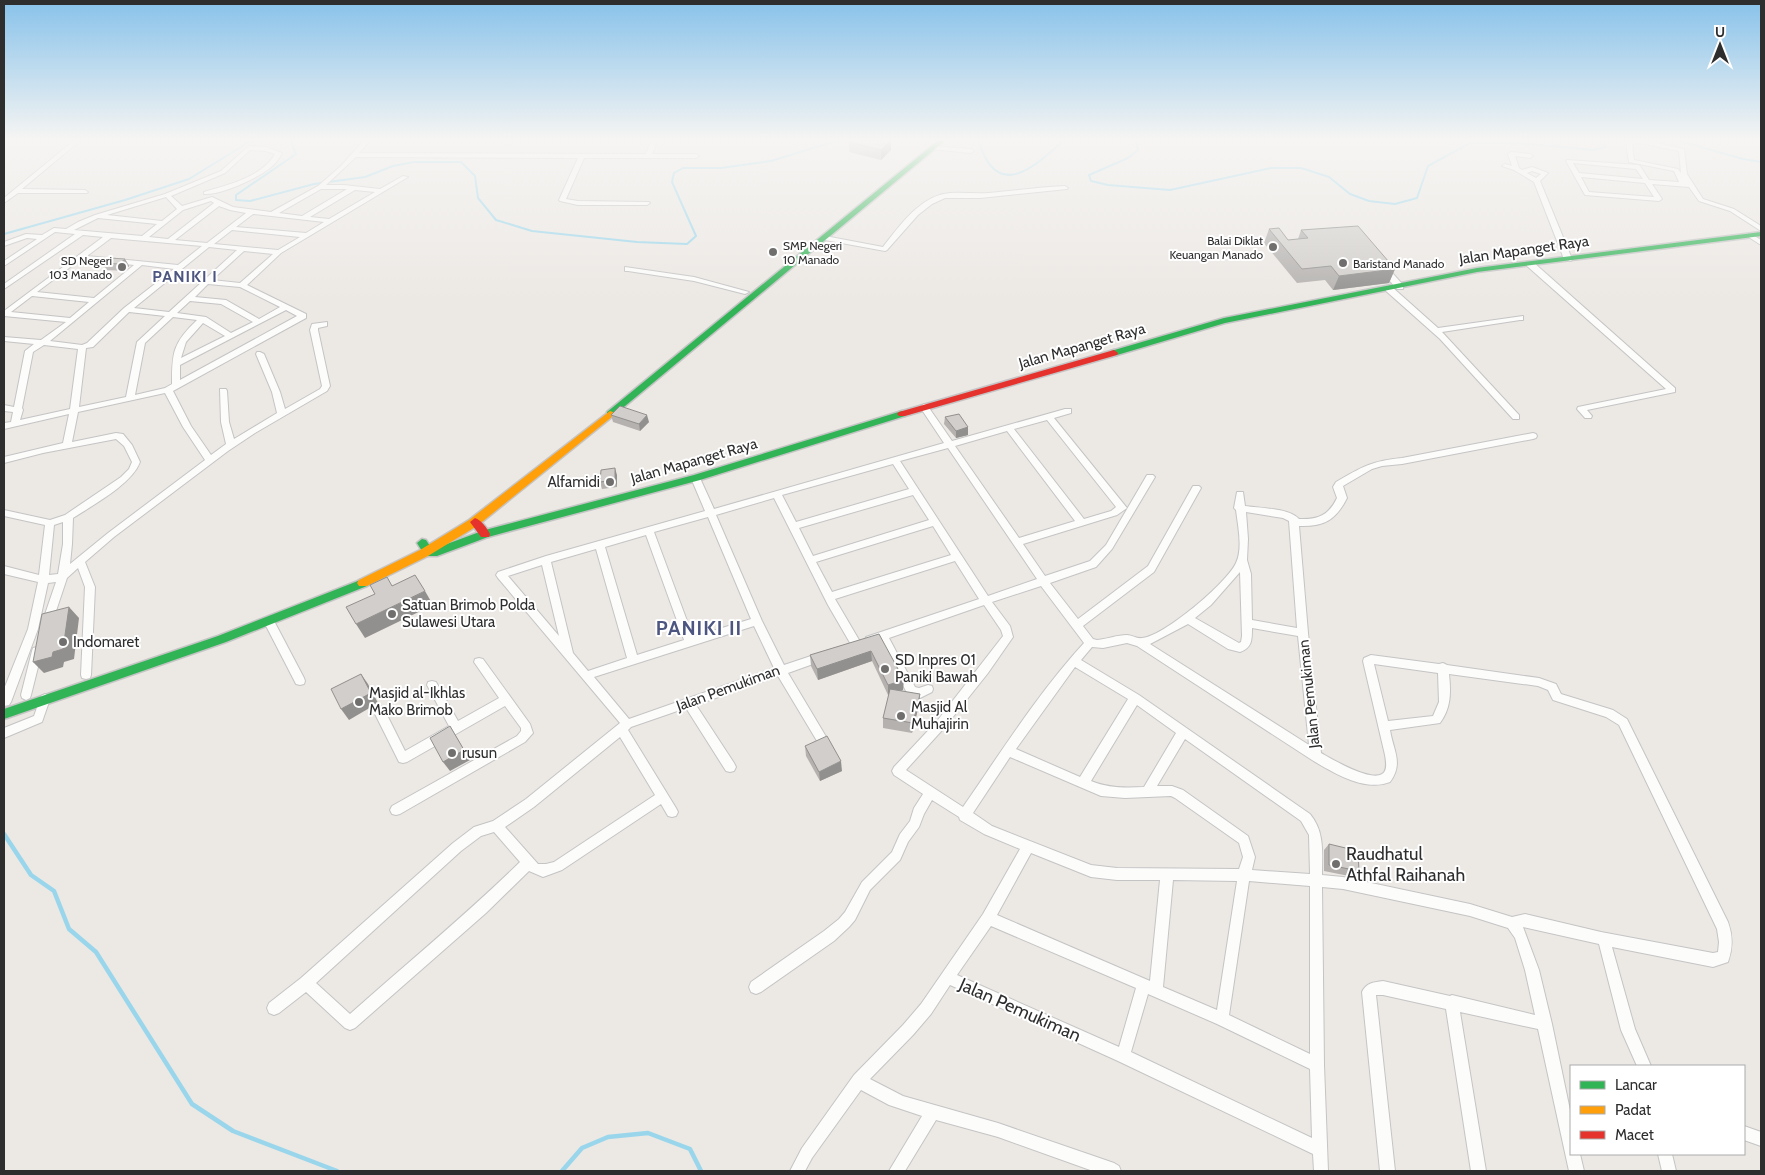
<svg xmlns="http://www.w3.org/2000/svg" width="1765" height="1175" font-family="Cabin,sans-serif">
	<rect width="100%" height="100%" fill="#ece8e4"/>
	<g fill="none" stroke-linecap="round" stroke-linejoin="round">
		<!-- stream-far1 -->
		<g stroke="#99d6ec" stroke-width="2">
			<polyline points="280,139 290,140 296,154 236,195 236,200 250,201 314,184 365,177 393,166 414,162 461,162 475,176 478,198 496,220 532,231 637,242 687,244 696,236 672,182 674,173 683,168 721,168 771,161 842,139"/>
			<path d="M978,139C996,202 1033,169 1065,139"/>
			<polyline points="1132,139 1136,142 1138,150 1128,158 1089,175 1091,181 1108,185 1170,190 1271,168 1301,168 1329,177 1350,194 1369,201 1395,204 1417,198 1428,166 1470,143 1518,143 1593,150 1605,147 1605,139"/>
			<polyline points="1673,139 1743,159 1761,162"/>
			<polyline points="4,234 125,200 189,179 249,142 267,139"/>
		</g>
		<!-- stream -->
		<g stroke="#99d6ec" stroke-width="4.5">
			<polyline points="4,834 31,875 54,891 69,929 96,952 192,1104 233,1131 337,1171"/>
			<polyline points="562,1171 582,1148 608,1137 648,1133 690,1149 701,1171"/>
		</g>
		<!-- street casing -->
		<g stroke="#c5c4c5" stroke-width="2">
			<g id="street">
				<polygon points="76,139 82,139 22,189 85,190 88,192 87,193 18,193 4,203 4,198"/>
				<path d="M365,139H371L359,153L646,154L652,139H658L652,154H696L699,156L696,158H584L566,199L578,201L649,202L650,203L647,205H578L560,201L559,200L578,158L356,157L326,185H344L380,189L403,176L408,177L281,253L247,285L306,314V318L173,391L191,426L211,455L226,444L221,422L220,389H226L227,391L229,422L234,439L277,413L272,392L256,354L257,352H260L264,354L280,392L285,409L320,389L322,386L310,330L312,324L327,322V326L318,328V330L330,386L327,391L255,433L228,451L114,537L85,562L95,587L91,675L90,678L86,679L82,678L81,675L85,587L78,568L67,578L51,626H43L42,623L56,582L48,583L38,629L11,702L9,705L4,706V689L28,629L38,582L4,574V566L39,575L45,525L4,516V510L50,520L65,515L121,477L129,469L132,462L124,446L116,439L43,453L4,463V457L63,443L69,414L4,429V423L11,422L13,412L4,411V405L14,407L25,351L34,344L4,341V337L41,340L66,322L4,316V311L103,237L83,235L4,289V284L75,234L55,232L4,266V261L37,239L27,238L4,246V242L26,234L42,235L54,228L66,229L78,222L95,215L165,194L221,171L249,146L266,147L282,153C279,159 275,164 270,168C256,179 221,195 204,194V192C228,185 262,177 275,154L265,151L250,150L225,173L171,196L182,206L212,197L233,207L271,212L318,186L341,166ZM321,189H347L302,216L279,213ZM355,190L375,192L329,219L310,217ZM166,197L177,209L162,221L107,215ZM211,201L214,203L168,239L149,237L183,210ZM219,206L230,210L246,213L207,243L175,240ZM253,214L324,222L306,233L236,227ZM98,218L157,224L142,236L74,230ZM232,230L300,237L278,250L214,244ZM111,238L202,246L178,265L87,256ZM209,247L237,250L169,312L134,308ZM244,251L273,254L240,283L212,280ZM81,259L134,265L94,298L37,292ZM142,265L174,269L124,308L87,343L82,345L50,341ZM208,284L240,287L280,307L259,319L226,300L195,297ZM32,296L89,302L70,318L11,312ZM190,301L221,304L253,322L231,333L206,317L177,313ZM286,310L297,316L180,380V365ZM129,312L165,316L137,342L126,397L79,407L86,348L93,347ZM173,317L197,320C173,343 172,352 172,384L165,388L135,395L145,343ZM203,323L225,336L181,358L186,342ZM44,345L78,349L70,409L20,420L23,410L22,408L33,352ZM165,393L183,427L205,460L108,533L70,564L72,544L73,518C93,505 132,484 140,462L132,445L123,434L116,433L72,442L78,412ZM63,522V544L58,574L49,575L54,525Z"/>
				<path d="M1640,139L1684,149L1687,174L1703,199L1734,209L1761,226V231L1730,211L1699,201L1689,187L1652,184L1662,199L1659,201L1585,195L1566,161L1567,160L1638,165L1640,166L1649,180L1679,182L1674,171L1629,162L1626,142ZM1640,143L1679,151L1681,173L1678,169L1634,160L1632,144ZM1573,163L1636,169L1643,179L1579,173ZM1581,177L1645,183L1654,197L1589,192Z"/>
				<polygon points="933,146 971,149 974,151 971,153 931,149 930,148"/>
				<path d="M1511,152L1530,154L1533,156L1530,158L1515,156L1519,168L1522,170L1532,167L1548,173L1540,181L1572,259L1571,261L1564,259L1534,182L1514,170L1502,166L1505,164L1512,166L1508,154ZM1532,171L1541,174L1536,178L1527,173Z"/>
				<path d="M1065,186L1068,188L1067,189L980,198H945L932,204L918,215L887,250L885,251L825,240L822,238L825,236L883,247C900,225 921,195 950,193C963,192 976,194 989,193C1014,191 1039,187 1065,186Z"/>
				<polygon points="1747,234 1751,234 1761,240 1761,245 1747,236"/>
				<polygon points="1527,262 1533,262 1675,388 1675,392 1587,410 1592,416 1591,418 1585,418 1577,409 1578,407 1666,389 1527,266"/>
				<polygon points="625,267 694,277 749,292 745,294 694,281 628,271 625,271"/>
				<polygon points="1381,267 1387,267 1403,285 1403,289 1397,289 1381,271"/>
				<polygon points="1386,287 1392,287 1438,328 1523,316 1523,320 1520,320 1442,332 1519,415 1519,419 1513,419 1440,339 1386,291"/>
				<path d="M924,404L927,405L952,441L1065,409H1071V413L1054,418L1127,508L1117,515L1023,544L1045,576L1090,561L1106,545L1147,475H1153L1155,477L1112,549L1096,567L1050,583L1078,619L1148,566L1193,486H1199L1201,488L1154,572L1083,626L1093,639L1097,640C1107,639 1117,635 1127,635C1132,635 1137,639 1142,638C1163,637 1227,583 1236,563C1243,548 1238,527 1236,510L1234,508L1237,492H1243L1245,506C1259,508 1289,508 1299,519C1318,520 1329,515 1337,498L1333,487L1336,482C1362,467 1371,461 1402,458L1533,433L1536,434L1537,436L1536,438L1533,439L1402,464L1382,466L1372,469L1343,486L1347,498C1336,520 1324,527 1299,526L1308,633L1321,753C1332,759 1370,782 1382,774C1388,771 1386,761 1385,755L1363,661L1364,658L1371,655L1439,664L1443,663L1447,665L1539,678L1556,684L1561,694L1613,710L1627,719L1728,922C1733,936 1733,948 1728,962L1713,967L1612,947L1635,1029L1651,1066H1637L1621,1030L1599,944L1523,927L1539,970L1552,1024L1571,1115V1154H1580L1584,1171H1569L1538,1029L1460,1012L1486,1171H1471L1446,1009L1383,995H1376L1395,1171H1380L1362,992C1366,983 1374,982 1383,981L1450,996L1452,995L1535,1015L1525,970L1515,938L1508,928L1470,916L1343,889L1322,887L1324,1065L1328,1171H1314L1313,1154L1118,1061L950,985L931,1014L913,1035L870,1079L903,1096L998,1123L1114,1163L1119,1166L1121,1171H1093L998,1137L936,1120L905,1171H889L922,1116L889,1105L861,1090L812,1158L805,1171H790L802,1148L854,1075L903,1025L921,1004L983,914L1020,849L984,834L960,820L959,817L932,800L924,814L919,827L908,842L900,860L870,890L855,920L849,927L834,941L761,992L756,994L751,992L749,987L751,982L824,931L839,919L845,912L862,882L892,852L900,834L910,821L914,808L923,794L894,775L892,771L894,767L937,721L1003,636L1001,630L984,605L889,638L915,687L919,688L928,685L932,686L933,689L932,692L920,698L907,693L880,641L870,644L866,643L865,640L866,637L979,599L955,561L835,599L862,645L861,648H853L828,605L774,498L716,515L762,621L784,665L823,652L827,653L828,656L827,659L788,673L825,735L827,738L825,741L821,743L817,741L778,676L696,705L734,763L736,767L734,771L730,772L726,771L686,708L631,727L628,730L676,808L678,812L676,816L672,817L668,816L661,804L562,870L543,877L529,871L486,913L355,1028L350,1030L345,1028L306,992L279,1013L274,1015L269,1013L267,1008L269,1003L301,978L453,843L474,827L493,821L526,799L620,723L498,578L496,575L498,572L546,556L705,511L691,478L693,476H699L714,509L944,443L920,407ZM1047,420L1116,507L1111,511L1084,519L1014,429ZM1007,431L1075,521L1019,538L955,446ZM948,448L1037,579L988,596L900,461ZM893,464L909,489L796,522L782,495ZM913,495L929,520L813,556L799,528ZM1246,512L1283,518L1289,521L1297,628L1252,620L1251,574L1247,560L1248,539ZM708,517L751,619L693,637L654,532ZM933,526L951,555L832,592L816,562ZM646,535L684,640L637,655L605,547ZM596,549L627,658L588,671L573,653L551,562ZM542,565L559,636L508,576ZM1240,572L1242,636L1241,642L1239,643L1195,618L1211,605ZM1041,586L1084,643C1039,692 1001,752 963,807L906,770L945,727L988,673L1013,637L1010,626L992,602ZM1188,624L1228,649L1240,652C1252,648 1252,640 1252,628L1298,636L1309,745L1150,644ZM754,626L774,668L629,719L594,677ZM1127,643L1137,646L1312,760C1334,773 1364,792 1390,782C1404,763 1393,750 1390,730L1440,723C1451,708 1451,693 1449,674L1538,686L1548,690L1553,700L1606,717L1619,725L1717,929L1719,942L1718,952L1713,953L1601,932L1525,914L1512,917L1470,904L1343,877L1322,875C1322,853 1325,832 1310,814L1139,695L1081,660L1092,647L1103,648ZM1374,664L1438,673L1439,702L1433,716L1388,721ZM1075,667L1128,699L1080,777L1016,749ZM1137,705L1176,733L1144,787C1125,788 1108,788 1091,781ZM620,737L655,795L554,862L546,864H538L505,827L534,807ZM1185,739L1301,821L1309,835L1310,874L1252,870L1255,857L1248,836L1183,790L1172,786H1157ZM1010,757L1101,796L1125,798L1171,796L1175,798L1239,843L1243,857L1239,869L1117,868L1091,865L992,826L973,813ZM494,832L520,862C466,915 407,963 350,1014L316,983L461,851L481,836ZM1031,853L1091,877L1117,880H1160L1150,981L997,915ZM1173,880L1237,881L1217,1010L1163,987ZM1249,881L1310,886V1054L1229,1015ZM991,926L1136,988L1119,1047L957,975ZM1148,994L1217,1024L1310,1069L1312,1138L1131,1052Z"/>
				<polygon points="269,618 273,619 304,678 305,681 304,684 300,685 296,684 264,622 265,619"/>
				<polygon points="37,647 41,648 42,651 31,695 30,698 26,700 22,698 21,695 32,651 33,648"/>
				<polygon points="479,658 483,659 530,724 533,733 525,742 400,814 396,815 392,814 390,810 392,806 517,736 521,731 521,728 505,706 407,762 403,763 399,762 373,710 375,707 379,705 383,707 405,751 449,726 427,685 428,682 432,681 436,682 458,721 499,698 474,662 475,659"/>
				<polygon points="45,694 49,696 50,699 42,722 4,738 4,728 34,716 41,696"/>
				<polygon points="1744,1126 1761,1132 1761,1146 1744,1140"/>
				<polygon points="1658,1154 1672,1154 1676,1171 1662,1171"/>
			</g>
		</g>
		<!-- fast casing -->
		<g stroke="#c5c4c5" stroke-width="3">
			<g id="fast">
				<polygon points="940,139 947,139 613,416 607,416 607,412"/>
				<polygon points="1761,232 1761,236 1477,272 1225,323 1117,355 1111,355 1110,353 1111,351 1224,318 1477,268"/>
				<polygon points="902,411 905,412 905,416 700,480 488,537 437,556 425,556 417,543 422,539 426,540 432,549 436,548 485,530 694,475"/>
				<polygon points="363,579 369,583 367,586 226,642 4,719 4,709 218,636"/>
			</g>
		</g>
		<!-- slow casing -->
		<g stroke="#c5c4c5" stroke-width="3">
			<polygon id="slow" points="610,411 613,412 613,416 477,526 428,556 367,586 359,586 357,583 359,580 420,550 469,520"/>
		</g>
		<!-- jam casing -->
		<g stroke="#c5c4c5" stroke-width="3">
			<g id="jam">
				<polygon points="1114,350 1118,353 1117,355 905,416 899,416 897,414 899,412"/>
				<path d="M475,518C481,520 487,528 490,534L489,537H481L470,522Z"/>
			</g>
		</g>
		<!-- street -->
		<use href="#street" fill="#fcfcfb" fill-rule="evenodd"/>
		<!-- fast -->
		<use href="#fast" fill="#30b455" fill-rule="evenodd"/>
		<!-- slow -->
		<use href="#slow" fill="#ff9f0a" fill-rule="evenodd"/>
		<!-- jam -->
		<use href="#jam" fill="#e5322d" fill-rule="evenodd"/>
	</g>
	<!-- wall -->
	<g fill="#b4b1af">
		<polygon points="849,142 891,150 881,160 849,152"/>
		<polygon points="1269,229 1288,240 1298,239 1301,230 1395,269 1389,283 1333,290 1325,280 1297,283 1264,243"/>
		<polygon points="125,259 129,266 124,271 107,270 102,263"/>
		<polygon points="611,415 649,422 640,431 613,422"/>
		<polygon points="945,417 968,427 968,435 956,438 944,424"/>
		<polygon points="617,475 617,487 602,489 600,482"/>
		<polygon points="879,634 903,690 900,691 920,694 919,705 912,733 883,728 883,718 889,695 888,695 872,661 818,680 811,666 810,655"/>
		<polygon points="805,746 842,771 820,781 806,756"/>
		<polygon points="1329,844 1359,871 1354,877 1324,871 1324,850"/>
	</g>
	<!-- shaded-wall -->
	<g fill="#92908e">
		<polygon points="891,140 891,150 881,160 881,150"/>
		<polygon points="125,259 129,266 124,271 119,264"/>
		<polygon points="1395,269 1389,283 1333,290 1339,276"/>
		<polygon points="647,415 649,422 640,431 639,424"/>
		<polygon points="968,427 968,435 956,438 956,431"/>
		<polygon points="615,468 617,475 617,487 615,480"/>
		<polygon points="425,591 433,605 365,638 356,624"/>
		<polygon points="69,607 79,618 74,659 64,662 63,667 44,673 33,662 53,652"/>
		<polygon points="871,651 872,661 818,680 817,669"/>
		<polygon points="361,674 368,684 378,703 349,720 341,709"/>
		<polygon points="904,680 903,690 888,695 888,685"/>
		<polygon points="920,694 919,705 912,733 913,723"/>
		<polygon points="450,726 470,760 450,771 443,762"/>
		<polygon points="841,761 842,771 820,781 819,772"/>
	</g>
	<!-- building -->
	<g fill="#d1cecb" stroke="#92908e">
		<polygon points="852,139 885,139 891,140 881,150 849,142"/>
		<polygon points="1358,226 1395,269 1339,276 1331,266 1302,269 1269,229 1279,228 1288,240 1308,238 1301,230"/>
		<polygon points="109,258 125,259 119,264 102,263"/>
		<polygon points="620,406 647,415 639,424 611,415"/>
		<polygon points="959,414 968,427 956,431 945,417"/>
		<polygon points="615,468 615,480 600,482 601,470"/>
		<polygon points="415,575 425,591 356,624 346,607 375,594 370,585 387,577 392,586"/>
		<polygon points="69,607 63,649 53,652 52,657 33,662 42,614"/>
		<polygon points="879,634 904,680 888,685 871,651 817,669 810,655"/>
		<polygon points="361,674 371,693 341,709 331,689"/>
		<polygon points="890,689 920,694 913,723 883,718"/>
		<polygon points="450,726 464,750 443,762 430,738"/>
		<polygon points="827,736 841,761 819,772 805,746"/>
		<polygon points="1329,844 1358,851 1359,871 1329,865"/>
	</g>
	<!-- sky -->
	<linearGradient id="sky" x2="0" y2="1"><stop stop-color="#88c2ea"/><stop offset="0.46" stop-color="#f6f5f3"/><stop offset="1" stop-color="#f6f5f3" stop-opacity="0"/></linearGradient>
	<rect width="1765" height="303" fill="url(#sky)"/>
	<!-- markers -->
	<g fill="#706f6e" stroke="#fff" stroke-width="2">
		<circle cx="1273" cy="247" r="5"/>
		<circle cx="773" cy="252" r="5"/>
		<circle cx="1343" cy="263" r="5"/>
		<circle cx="122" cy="267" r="5"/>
		<circle cx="610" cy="482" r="5"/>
		<circle cx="392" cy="614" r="5"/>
		<circle cx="63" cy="642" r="5"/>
		<circle cx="885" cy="669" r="5"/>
		<circle cx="359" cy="702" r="5"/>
		<circle cx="901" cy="716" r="5"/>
		<circle cx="452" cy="753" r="5"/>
		<circle cx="1336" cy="864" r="5"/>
	</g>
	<g text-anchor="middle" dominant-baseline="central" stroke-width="4" stroke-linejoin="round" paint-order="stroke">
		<!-- far-poi labels -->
		<g font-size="12" fill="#2e2e2e" stroke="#fff" text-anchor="end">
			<text x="1263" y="240">Balai Diklat<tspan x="1263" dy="14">Keuangan Manado</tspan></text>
			<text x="783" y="245" text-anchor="start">SMP Negeri<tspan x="783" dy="14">10 Manado</tspan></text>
			<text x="112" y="260">SD Negeri<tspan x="112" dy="14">103 Manado</tspan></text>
			<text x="1353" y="263" text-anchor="start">Baristand Manado</text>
		</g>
		<!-- street labels -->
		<g font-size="15" fill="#2e2e2e" stroke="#fff">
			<text transform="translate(1524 250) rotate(-8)">Jalan Mapanget Raya</text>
			<text transform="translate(1082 346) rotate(-16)">Jalan Mapanget Raya</text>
			<text transform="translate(694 461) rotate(-16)">Jalan Mapanget Raya</text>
			<text transform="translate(728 688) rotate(-20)">Jalan Pemukiman</text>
			<text transform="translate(1309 694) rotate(-96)">Jalan Pemukiman</text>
		</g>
		<!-- poi labels -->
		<g font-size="15" fill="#2e2e2e" stroke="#fff" text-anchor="start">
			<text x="600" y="482" text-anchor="end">Alfamidi</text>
			<text x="402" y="605">Satuan Brimob Polda<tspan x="402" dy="17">Sulawesi Utara</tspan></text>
			<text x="73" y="642">Indomaret</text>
			<text x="895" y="660">SD Inpres 01<tspan x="895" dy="17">Paniki Bawah</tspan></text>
			<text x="369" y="693">Masjid al-Ikhlas<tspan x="369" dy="17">Mako Brimob</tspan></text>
			<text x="911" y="707">Masjid Al<tspan x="911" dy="17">Muhajirin</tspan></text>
			<text x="462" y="753">rusun</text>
		</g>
		<!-- far-district labels -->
		<g font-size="16" font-weight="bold" letter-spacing="1" fill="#4d5680" stroke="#fff">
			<text x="185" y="276">PANIKI I</text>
		</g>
		<!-- near-poi labels -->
		<g font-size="18" fill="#2e2e2e" stroke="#fff" text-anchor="start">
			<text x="1346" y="854">Raudhatul<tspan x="1346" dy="21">Athfal Raihanah</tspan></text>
		</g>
		<!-- near-street labels -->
		<g font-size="18" fill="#2e2e2e" stroke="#fff">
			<text transform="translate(1020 1010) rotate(24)">Jalan Pemukiman</text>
		</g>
		<!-- district labels -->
		<g font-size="20" font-weight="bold" letter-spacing="1" fill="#4d5680" stroke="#fff">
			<text x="699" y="628">PANIKI II</text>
		</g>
	</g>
	<!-- border -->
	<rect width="1765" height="1175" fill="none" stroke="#2e2e2e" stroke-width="10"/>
	<!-- legend -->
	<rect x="1570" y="1065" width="175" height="90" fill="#ffffff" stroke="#ababab"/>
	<rect x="1580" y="1081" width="25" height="8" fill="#30b455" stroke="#ababab"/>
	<text x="1615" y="1090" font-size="15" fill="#2e2e2e">Lancar</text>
	<rect x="1580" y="1106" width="25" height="8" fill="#ff9f0a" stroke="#ababab"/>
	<text x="1615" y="1115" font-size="15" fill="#2e2e2e">Padat</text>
	<rect x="1580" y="1131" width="25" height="8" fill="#e5322d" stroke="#ababab"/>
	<text x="1615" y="1140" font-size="15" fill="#2e2e2e">Macet</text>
	<!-- north arrow -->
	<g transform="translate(1720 45)" stroke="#ffffff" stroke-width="4" paint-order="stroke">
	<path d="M0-4L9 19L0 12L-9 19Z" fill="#2e2e2e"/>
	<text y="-8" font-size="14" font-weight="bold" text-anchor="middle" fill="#2e2e2e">U</text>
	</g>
</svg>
